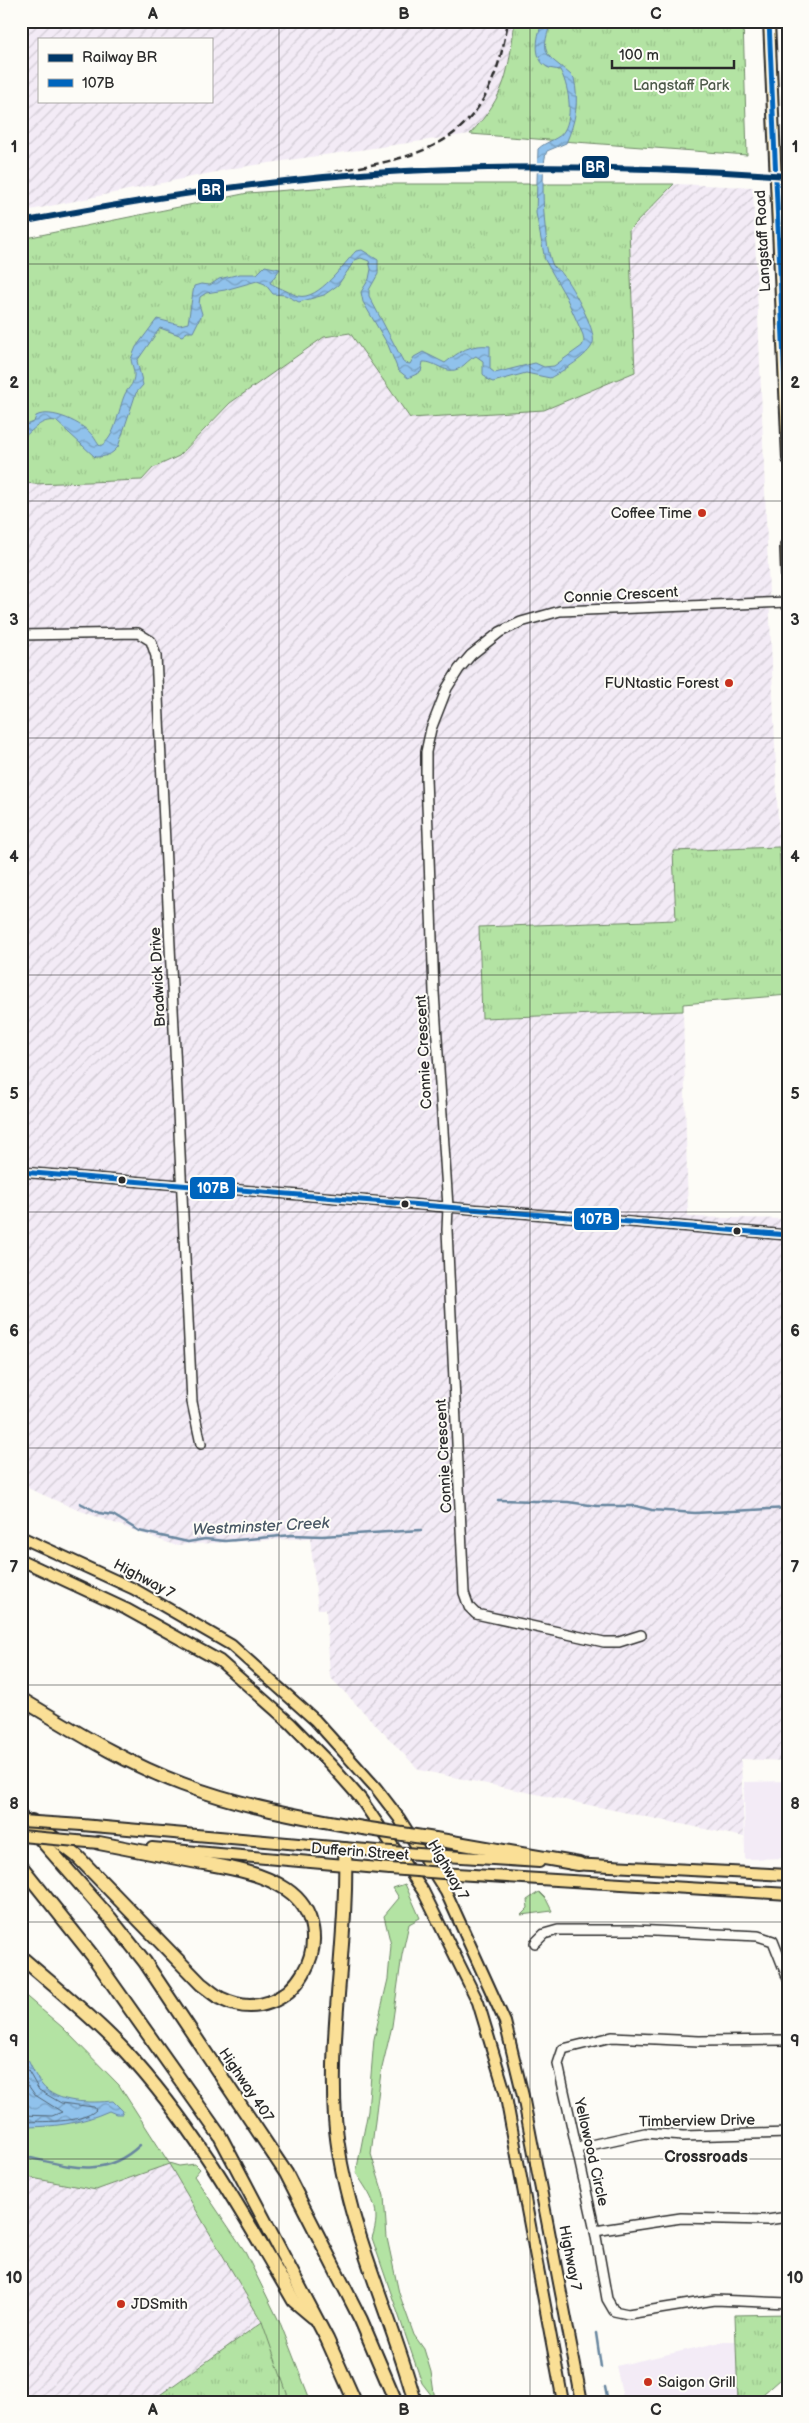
<svg xmlns="http://www.w3.org/2000/svg" width="809" height="2423" font-family="'Balsamiq Sans',sans-serif">
	<defs>
		<pattern id="industrial-furrows" width="10" height="10" patternUnits="userSpaceOnUse" patternTransform="scale(1.25)"><rect width="10" height="10" fill="#f3ebf6"/><path d="M-1 1l2-2M0 10L10 0M9 11l2-2" fill="none" stroke="#d0cad3"/></pattern>
		<pattern id="park-tufts" width="24" height="20" patternUnits="userSpaceOnUse" patternTransform="scale(1.25)"><rect width="24" height="20" fill="#b3e3a3"/><path d="M3 7l-1-3M5 7V3M7 7l1-3M15 17l-1-3M17 17v-4M19 17l1-3" fill="none" stroke="#9ac38c"/></pattern>
		<pattern id="water-waves" width="16" height="10" patternUnits="userSpaceOnUse" patternTransform="scale(1.25)"><rect width="16" height="10" fill="#90c2ec"/><path d="M0 5q4-4 8 0t8 0" fill="none" stroke="#769ebf"/></pattern>
	</defs>
	<rect width="100%" height="100%" fill="#fdfcf7"/>
	<filter id="ink" filterUnits="userSpaceOnUse"><feTurbulence type="fractalNoise" baseFrequency=".02" numOctaves="2"/><feDisplacementMap in="SourceGraphic" scale="10" xChannelSelector="R" yChannelSelector="G"/><feConvolveMatrix kernelMatrix="1 2 1 2 8 2 1 2 1" color-interpolation-filters="sRGB"/></filter>
	<g filter="url(#ink)">
		<!-- built -->
		<g fill="#f3ebf6">
			<polygon points="788,1781 788,1858 745,1859 744,1782"/>
			<polygon points="726,2341 736,2341 738,2402 624,2402 616,2366"/>
		</g>
		<!-- industrial -->
		<g fill="url(#industrial-furrows)" fill-rule="evenodd">
			<path d="M21,21H515L507,77L490,113L470,134L235,168L21,212ZM39,39H211V101H39Z"/>
			<polygon points="674,184 753,187 779,847 674,851 677,920 480,927 483,1018 683,1011 688,1217 788,1219 788,1761 741,1759 744,1837 419,1770 330,1677 326,1609 318,1609 310,1538 174,1545 73,1508 21,1485 21,482 34,484 142,480 153,468 179,456 230,403 324,337 350,333 410,418 544,410 635,371 629,230"/>
			<polygon points="169,2163 262,2322 150,2402 21,2402 21,2176 96,2190"/>
		</g>
		<!-- grass -->
		<g fill="#b3e3a3" stroke="#6f8767">
			<path d="M405,1884L420,1918L409,1924L402,1955L392,2026L381,2072L371,2154L384,2196L387,2238L399,2293L414,2335L424,2349L431,2372L435,2400L422,2383L372,2238C382,2209 372,2198 356,2173L368,2111L374,2039L388,1979L391,1945L384,1916L399,1898L393,1888Z"/>
			<polygon points="539,1892 546,1899 552,1911 521,1915 528,1908 527,1900"/>
			<polygon points="21,1992 62,2027 119,2085 169,2163 179,2166 195,2164 200,2169 194,2176 244,2250 281,2325 311,2402 235,2402 262,2322 169,2164 96,2190 21,2176"/>
		</g>
		<!-- park -->
		<g fill="url(#park-tufts)" stroke="#6f8767">
			<path d="M515,21H743L747,155L470,134C507,94 508,72 515,21Z"/>
			<polygon points="370,184 674,184 629,230 635,372 544,410 410,418 350,333 324,337 230,403 179,456 153,468 142,480 34,484 21,482 21,239 248,193"/>
			<polygon points="779,847 788,995 683,1004 683,1011 482,1018 479,927 676,920 673,851"/>
			<polygon points="788,2314 788,2372 754,2402 738,2402 735,2315"/>
			<polygon points="262,2322 290,2402 150,2402"/>
		</g>
		<!-- water -->
		<g fill="url(#water-waves)" stroke="#68869f">
			<path d="M543,21H552C536,59 552,56 574,78C579,101 576,121 566,143L547,151C539,166 544,255 554,267C556,269 558,270 560,271C569,281 597,330 593,343C589,356 562,371 550,378L526,373L493,382L488,380L483,374V361L476,356C469,359 466,364 460,368C446,376 436,361 423,362L421,372L408,378L398,370L388,345L363,302L361,292L369,279L371,269L369,261L361,258L355,260L338,285L324,295L299,302L285,295L273,294L265,284L257,281L225,290L206,293L200,297L199,304L202,314L193,332H187L182,336L160,328L137,361L143,385L136,393L118,447C111,455 106,457 95,457L56,421C41,418 33,431 21,439V427L34,422L36,416C51,408 83,423 93,436C96,440 97,443 100,446C116,439 118,409 125,394C127,389 132,386 133,381C136,372 132,367 131,359L136,347L157,319L180,325L188,323L194,286L201,284L210,285L219,279L240,274H257L265,266L280,269L270,283C275,286 293,294 298,296C319,301 344,263 356,251L362,250L378,260V274L369,290V296L404,363L410,364L414,357L423,352L445,363C460,351 470,344 490,346V369L495,373L535,363L544,367L554,366L582,346L584,341L583,335L566,297L545,260L536,213L538,149C546,141 560,139 564,131C574,115 568,84 560,70C556,69 550,69 547,67C532,58 537,34 543,21Z"/>
			<path d="M28,2060C32,2068 36,2078 42,2085C57,2104 91,2103 113,2101L123,2111L122,2114H116L109,2111C80,2124 53,2127 21,2127V2067Z"/>
		</g>
		<g fill="none" stroke-linecap="round" stroke-linejoin="round">
			<!-- shore -->
			<g stroke="#536778" stroke-width="1">
				<path d="M21,2069H27L39,2090L61,2103L94,2107L96,2110C82,2124 40,2121 21,2122"/>
				<polyline points="21,2075 35,2095 62,2112 52,2116 21,2115"/>
			</g>
			<!-- stream -->
			<g stroke="#68869f" stroke-width="2.5">
				<polyline points="498,1500 568,1502 597,1506 636,1506 652,1510 695,1513 788,1508"/>
				<polyline points="80,1503 99,1513 113,1515 139,1531 188,1542 205,1539 225,1541 292,1535 322,1536 421,1530"/>
				<path d="M21,2156C67,2165 102,2181 140,2145"/>
				<polyline points="596,2333 601,2367"/>
				<polyline points="605,2387 608,2402"/>
			</g>
			<!-- minor casing -->
			<g stroke="#2b2b2b" stroke-width="12">
				<g id="minor">
					<polyline points="21,635 138,633 151,641 156,656 192,1402 201,1444"/>
					<polyline points="21,1172 788,1235"/>
					<polyline points="641,1635 619,1642 604,1642 476,1614 469,1607 464,1593 447,1230 448,1207 434,992 426,778 426,752 431,729 447,688 459,669 471,655 500,632 521,622 560,611 788,602"/>
					<polyline points="535,1943 544,1934 558,1930 634,1930 758,1936 773,1941 788,1979"/>
					<polyline points="788,2040 699,2041 612,2037 563,2049 558,2064 595,2231 607,2299 614,2311 628,2314 715,2300 788,2303"/>
					<polyline points="577,2148 645,2133 683,2136 788,2133"/>
					<polyline points="595,2231 681,2218 767,2220 788,2217"/>
				</g>
			</g>
			<!-- major casing -->
			<g stroke="#2b2b2b" stroke-width="14">
				<g id="major">
					<polyline points="769,21 788,459"/>
					<polyline points="788,543 786,545 788,606"/>
					<polyline points="21,1537 134,1589 231,1645 315,1720 376,1788 399,1818 446,1892 505,2022 523,2096 582,2402"/>
					<polyline points="21,1560 126,1609 220,1661 290,1723 331,1765 361,1799 423,1891 478,2002 505,2092 563,2402"/>
					<polyline points="82,1825 378,1851"/>
					<polyline points="152,1848 390,1869"/>
					<polyline points="446,1856 539,1862"/>
					<polyline points="571,1864 788,1875"/>
					<polyline points="456,1874 788,1894"/>
				</g>
			</g>
			<!-- highway casing -->
			<g stroke="#2b2b2b" stroke-width="16">
				<g id="highway">
					<path d="M21,1699C73,1730 125,1763 182,1784C240,1806 301,1817 363,1828"/>
					<polyline points="21,1817 110,1918 145,1962 286,2173 361,2320 396,2402"/>
					<path d="M32,1821L77,1856L201,1984C208,1989 215,1996 222,1999C291,2033 349,1932 286,1889C259,1871 224,1867 192,1861C161,1855 130,1849 99,1843"/>
					<polyline points="435,1839 579,1864"/>
					<path d="M345,1849C348,1939 329,2028 335,2118C342,2217 389,2307 415,2402"/>
					<polyline points="21,1866 92,1955 220,2136 327,2339 355,2402"/>
					<path d="M21,1957C55,1987 92,2016 123,2049C194,2125 242,2212 294,2301L313,2317"/>
				</g>
			</g>
			<!-- minor -->
			<use href="#minor" stroke="#fdfcf7" stroke-width="9"/>
			<!-- major -->
			<use href="#major" stroke="#fadf96" stroke-width="10"/>
			<!-- highway -->
			<use href="#highway" stroke="#fadf96" stroke-width="12"/>
			<!-- rail -->
			<path stroke="#2b2b2b" stroke-width="2.5" stroke-dasharray="8 4" stroke-linecap="butt" d="M300,178C416,156 486,158 508,21"/>
			<!-- major-bridge casing -->
			<g stroke="#2b2b2b" stroke-width="14" stroke-linecap="butt">
				<g id="major-bridge">
					<polyline points="21,1821 82,1825"/>
					<polyline points="21,1836 99,1843"/>
					<polyline points="378,1851 446,1856"/>
					<polyline points="390,1869 456,1874"/>
				</g>
			</g>
			<!-- highway-bridge casing -->
			<g stroke="#2b2b2b" stroke-width="16" stroke-linecap="butt">
				<polyline id="highway-bridge" points="363,1828 435,1839"/>
			</g>
			<!-- major-bridge -->
			<use href="#major-bridge" stroke="#fadf96" stroke-width="10"/>
			<!-- highway-bridge -->
			<use href="#highway-bridge" stroke="#fadf96" stroke-width="12"/>
			<!-- bus-1 casing -->
			<g stroke="#fdfcf7" stroke-width="9">
				<g id="bus-1">
					<polyline points="769,21 788,453"/>
					<polyline points="788,543 786,545 788,598"/>
					<polyline points="21,1172 788,1235"/>
				</g>
			</g>
			<!-- bus-1 -->
			<use href="#bus-1" stroke="#0065bd" stroke-width="5"/>
			<!-- rail-1 casing -->
			<g stroke="#fdfcf7" stroke-width="10">
				<path id="rail-1" d="M21,222C148,198 276,178 405,171C533,164 660,167 788,176"/>
			</g>
			<!-- rail-1 -->
			<use href="#rail-1" stroke="#003768" stroke-width="6"/>
		</g>
	</g>
	<!-- grid -->
	<path fill="none" stroke="#2b2b2b" stroke-width="1" stroke-opacity="0.55" d="M279,21V2402M530,21V2402M21,264H788M21,501H788M21,738H788M21,975H788M21,1212H788M21,1448H788M21,1685H788M21,1922H788M21,2159H788"/>
	<!-- markers -->
	<g fill="#c8321e" stroke="#fdfcf7" stroke-width="2">
		<circle cx="702" cy="513" r="5"/>
		<circle cx="729" cy="683" r="5"/>
		<circle cx="121" cy="2304" r="5"/>
		<circle cx="648" cy="2382" r="5"/>
	</g>
	<g fill="#2b2b2b" stroke="#fdfcf7" stroke-width="2">
		<circle cx="122" cy="1180" r="4.5"/>
		<circle cx="405" cy="1204" r="4.5"/>
		<circle cx="737" cy="1231" r="4.5"/>
	</g>
	<g text-anchor="middle" dominant-baseline="central" stroke-width="4" stroke-linejoin="round" paint-order="stroke">
		<!-- park labels -->
		<g font-size="15" fill="#4d5949" stroke="#fdfcf7">
			<text x="681" y="85">Langstaff Park</text>
		</g>
		<!-- street labels -->
		<g font-size="15" fill="#2b2b2b" stroke="#fdfcf7">
			<text transform="translate(763 241) rotate(-93)">Langstaff Road</text>
			<text transform="translate(621 595) rotate(-3)">Connie Crescent</text>
			<text transform="translate(158 977) rotate(-93)">Bradwick Drive</text>
			<text transform="translate(424 1052) rotate(-93)">Connie Crescent</text>
			<text transform="translate(444 1456) rotate(-93)">Connie Crescent</text>
			<text transform="translate(144 1579) rotate(28)">Highway 7</text>
			<text transform="translate(360 1852) rotate(4)">Dufferin Street</text>
			<text transform="translate(448 1870) rotate(60)">Highway 7</text>
			<text transform="translate(246 2085) rotate(56)">Highway 407</text>
			<text transform="translate(697 2121) rotate(-1)">Timberview Drive</text>
			<text transform="translate(591 2152) rotate(77)">Yellowood Circle</text>
			<text transform="translate(570 2258) rotate(79)">Highway 7</text>
		</g>
		<!-- poi labels -->
		<g font-size="15" fill="#2b2b2b" stroke="#fdfcf7" text-anchor="end">
			<text x="692" y="513">Coffee Time</text>
			<text x="719" y="683">FUNtastic Forest</text>
			<text x="131" y="2304" text-anchor="start">JDSmith</text>
			<text x="658" y="2382" text-anchor="start">Saigon Grill</text>
		</g>
		<!-- water labels -->
		<g font-size="16" font-style="italic" fill="#495865" stroke="#fdfcf7">
			<text transform="translate(261 1527) rotate(-3)">Westminster Creek</text>
		</g>
		<!-- neighbourhood labels -->
		<g font-size="16" font-weight="bold" fill="#2b2b2b" stroke="#fdfcf7">
			<text x="706" y="2157">Crossroads</text>
		</g>
	</g>
	<g stroke="#fdfcf7" stroke-width="2">
		<rect x="581" y="155" width="29" height="24" rx="5" fill="#003768"/>
		<rect x="197" y="178" width="28" height="24" rx="5" fill="#003768"/>
		<rect x="189" y="1176" width="47" height="24" rx="5" fill="#0065bd"/>
		<rect x="573" y="1207" width="47" height="24" rx="5" fill="#0065bd"/>
	</g>
	<g font-size="14" text-anchor="middle" font-weight="bold" fill="#fff">
		<text x="595" y="172">BR</text>
		<text x="211" y="195">BR</text>
		<text x="213" y="1193">107B</text>
		<text x="596" y="1224">107B</text>
	</g>
	<!-- margin -->
	<rect width="809" height="2423" fill="none" stroke="#fdfcf7" stroke-width="55"/>
	<!-- legend -->
	<rect x="38" y="38" width="175" height="65" fill="#fdfcf7" stroke="#a9a8a5"/>
	<rect x="48" y="54" width="25" height="8" fill="#003768" stroke="#a9a8a5"/>
	<text x="82" y="62" font-size="15" fill="#2b2b2b">Railway BR</text>
	<rect x="48" y="79" width="25" height="8" fill="#0065bd" stroke="#a9a8a5"/>
	<text x="82" y="88" font-size="15" fill="#2b2b2b">107B</text>
	<!-- scale -->
	<path d="M612 60v8h122v-8" fill="none" stroke="#2b2b2b" stroke-width="2.5"/>
	<text x="619" y="60" font-size="15" fill="#2b2b2b" stroke="#fdfcf7" stroke-width="4" paint-order="stroke">100 m</text>
	<rect x="28" y="28" width="754" height="2368" fill="none" stroke="#2b2b2b" stroke-width="2"/>
	<g font-size="16" text-anchor="middle" font-weight="bold" fill="#2b2b2b">
		<text x="153" y="19">A</text>
		<text x="404" y="19">B</text>
		<text x="656" y="19">C</text>
		<text x="14" y="152">1</text>
		<text x="795" y="152">1</text>
		<text x="14" y="388">2</text>
		<text x="795" y="388">2</text>
		<text x="14" y="625">3</text>
		<text x="795" y="625">3</text>
		<text x="14" y="862">4</text>
		<text x="795" y="862">4</text>
		<text x="14" y="1099">5</text>
		<text x="795" y="1099">5</text>
		<text x="14" y="1336">6</text>
		<text x="795" y="1336">6</text>
		<text x="14" y="1572">7</text>
		<text x="795" y="1572">7</text>
		<text x="14" y="1809">8</text>
		<text x="795" y="1809">8</text>
		<text x="14" y="2046">9</text>
		<text x="795" y="2046">9</text>
		<text x="14" y="2283">10</text>
		<text x="795" y="2283">10</text>
		<text x="153" y="2415">A</text>
		<text x="404" y="2415">B</text>
		<text x="656" y="2415">C</text>
	</g>
</svg>
